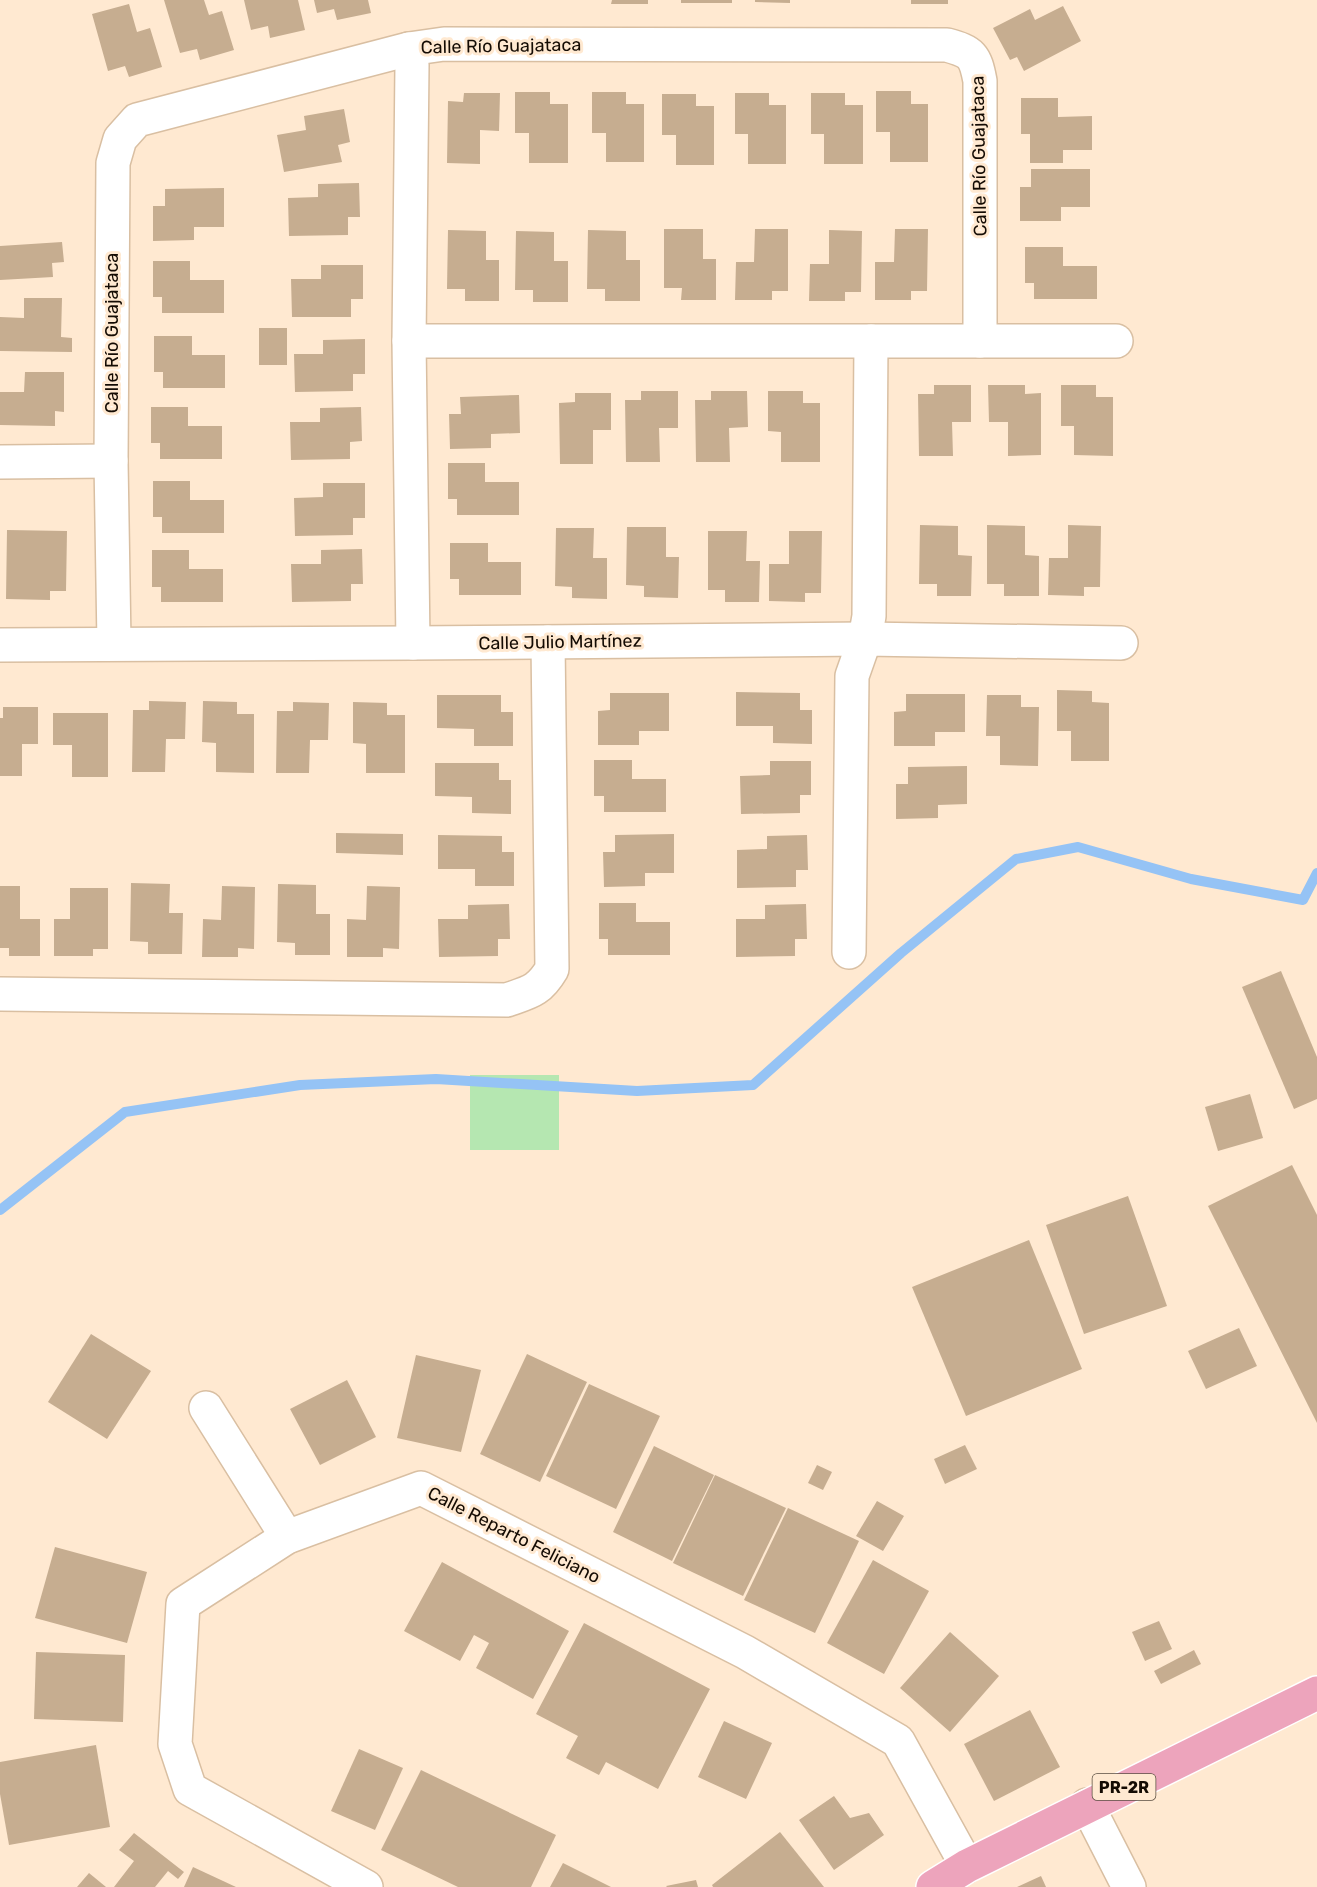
<svg xmlns="http://www.w3.org/2000/svg" width="1317" height="1887" font-family="Rubik,sans-serif">
	<rect width="100%" height="100%" fill="#ffe9d1"/>
	<!-- park -->
	<rect fill="#b5e7b1" x="470" y="1075" width="89" height="75"/>
	<g fill="none" stroke-linecap="round" stroke-linejoin="round">
		<!-- stream -->
		<polyline stroke="#95c3f5" stroke-width="10" points="0,1210 125,1112 300,1085 436,1079 637,1091 753,1085 901,953 1016,859 1078,847 1191,879 1303,900 1317,873"/>
	</g>
	<!-- building -->
	<g fill="#c6ad90">
		<polygon points="164,0 204,0 209,15 222,11 234,50 200,60 197,49 180,53"/>
		<polygon points="244,0 298,0 305,30 270,38 268,26 251,30"/>
		<polygon points="314,0 368,0 371,13 337,20 334,9 317,13"/>
		<polygon points="612,0 648,0 648,4 611,4"/>
		<rect x="681" y="0" width="51" height="3"/>
		<polygon points="755,0 790,0 790,3 755,2"/>
		<rect x="911" y="0" width="37" height="4"/>
		<polygon points="129,4 137,32 150,28 162,67 129,77 125,66 108,71 92,14"/>
		<polygon points="1063,6 1081,41 1024,71 1017,57 1010,60 993,28 1030,9 1035,20"/>
		<polygon points="876,91 911,91 911,104 928,104 928,162 890,162 890,132 876,132"/>
		<polygon points="515,92 550,92 550,104 568,104 568,163 529,163 529,133 515,133"/>
		<polygon points="592,92 626,92 626,104 644,104 644,162 606,162 606,133 592,133"/>
		<polygon points="464,93 500,93 499,131 480,130 480,164 447,163 448,101 463,102"/>
		<polygon points="735,93 769,93 769,105 786,105 786,164 748,164 748,134 735,134"/>
		<polygon points="811,93 845,93 845,105 863,105 863,164 824,164 824,134 811,134"/>
		<polygon points="662,94 696,94 696,106 714,106 714,165 676,165 676,135 662,135"/>
		<polygon points="1021,98 1058,98 1058,117 1092,116 1092,150 1063,150 1063,163 1030,163 1030,134 1021,134"/>
		<polygon points="344,109 350,142 338,145 342,162 284,172 277,135 306,130 304,116"/>
		<polygon points="1031,169 1090,169 1090,207 1061,207 1061,221 1020,221 1020,187 1031,187"/>
		<polygon points="359,183 360,217 348,217 348,235 289,236 288,198 318,197 318,184"/>
		<polygon points="224,188 224,227 194,227 194,240 153,241 153,206 165,206 165,189"/>
		<polygon points="664,229 703,229 703,259 716,259 716,300 681,300 682,288 664,288"/>
		<polygon points="755,229 788,229 788,291 772,291 772,300 735,300 736,262 754,262"/>
		<polygon points="895,229 928,229 927,291 911,291 911,300 875,300 875,262 894,262"/>
		<polygon points="448,230 486,231 486,260 499,260 499,301 465,301 465,289 447,289"/>
		<polygon points="588,230 626,231 626,260 640,260 640,301 605,301 605,289 587,289"/>
		<polygon points="829,230 862,231 861,292 845,292 845,301 809,301 810,264 829,264"/>
		<polygon points="516,231 554,232 554,261 568,261 568,302 533,302 533,290 515,290"/>
		<polygon points="62,242 64,262 52,263 53,277 0,280 0,246"/>
		<polygon points="1025,247 1063,247 1063,266 1097,266 1097,299 1034,299 1034,283 1025,283"/>
		<polygon points="153,261 190,261 190,280 224,280 224,313 162,313 162,297 153,297"/>
		<polygon points="321,265 363,265 363,299 351,299 351,317 292,317 291,279 321,279"/>
		<polygon points="24,298 62,298 61,337 72,338 72,352 0,351 0,317 24,318"/>
		<rect x="259" y="328" width="28" height="37"/>
		<polygon points="154,336 192,336 192,355 225,355 225,388 163,388 163,372 154,372"/>
		<polygon points="365,339 365,374 353,374 353,391 295,392 294,354 323,354 323,340"/>
		<polygon points="25,372 64,372 64,412 55,411 55,426 0,425 0,392 24,392"/>
		<polygon points="934,385 971,385 971,422 952,422 953,456 919,456 918,394 934,394"/>
		<polygon points="988,385 1025,385 1025,394 1041,393 1041,455 1008,456 1008,422 989,422"/>
		<polygon points="1061,385 1096,385 1096,397 1113,397 1113,456 1074,455 1074,426 1061,426"/>
		<polygon points="641,391 678,391 678,428 659,428 660,462 626,462 625,400 641,400"/>
		<polygon points="711,391 747,391 748,427 729,428 730,462 696,462 695,400 711,400"/>
		<polygon points="768,391 803,391 803,403 820,403 820,462 781,462 781,432 768,431"/>
		<polygon points="575,393 611,393 611,430 593,430 593,464 560,464 559,403 575,402"/>
		<polygon points="519,395 520,433 491,434 491,448 450,449 449,414 461,414 460,397"/>
		<polygon points="151,407 188,407 188,426 222,426 222,459 160,459 160,443 151,443"/>
		<polygon points="361,407 362,441 350,442 350,459 291,460 290,422 320,422 320,408"/>
		<polygon points="448,463 485,463 485,482 519,482 519,515 457,515 457,499 448,499"/>
		<polygon points="153,481 190,481 190,500 224,500 224,533 162,533 162,517 153,517"/>
		<polygon points="323,483 365,483 365,518 353,518 353,535 295,536 294,498 323,497"/>
		<polygon points="920,525 958,526 958,555 972,556 971,596 937,596 937,584 919,584"/>
		<polygon points="987,525 1025,526 1025,555 1039,556 1039,596 1004,596 1004,584 987,584"/>
		<polygon points="1068,525 1101,526 1100,587 1084,587 1084,596 1048,595 1049,558 1068,558"/>
		<polygon points="627,527 666,527 666,557 679,557 678,598 644,597 644,586 626,585"/>
		<polygon points="556,528 594,528 593,558 607,558 607,599 572,598 572,587 555,586"/>
		<polygon points="7,530 67,531 66,591 50,591 50,600 6,599"/>
		<polygon points="708,531 747,531 746,561 760,561 759,602 725,602 725,590 708,590"/>
		<polygon points="789,531 822,531 821,593 805,593 805,602 769,601 769,564 789,564"/>
		<polygon points="450,543 488,543 488,562 521,562 521,595 459,595 459,579 450,579"/>
		<polygon points="362,549 363,584 351,584 351,601 292,602 291,564 321,564 321,550"/>
		<polygon points="152,550 189,550 189,569 223,569 223,602 161,602 161,587 152,587"/>
		<polygon points="1057,690 1092,691 1092,702 1109,703 1109,761 1071,761 1071,731 1057,731"/>
		<polygon points="736,692 800,693 800,710 812,710 812,744 773,743 773,726 736,726"/>
		<polygon points="610,693 669,693 669,731 639,731 639,745 598,745 598,711 610,710"/>
		<polygon points="906,694 965,694 965,732 935,732 935,746 894,746 894,712 906,711"/>
		<polygon points="437,695 501,695 501,712 513,712 513,746 474,746 474,729 437,728"/>
		<polygon points="987,695 1021,695 1021,707 1039,707 1038,766 1000,765 1000,736 986,736"/>
		<polygon points="149,701 186,702 185,739 166,739 165,772 132,772 133,710 149,710"/>
		<polygon points="203,701 237,702 237,714 254,714 254,773 216,772 216,743 202,742"/>
		<polygon points="293,702 329,703 328,740 310,740 309,773 276,773 277,711 293,711"/>
		<polygon points="353,702 387,703 387,715 405,715 405,773 366,773 366,744 353,743"/>
		<polygon points="3,707 38,707 38,744 22,744 22,776 0,776 0,718 3,718"/>
		<polygon points="53,713 108,713 108,777 72,777 72,745 53,745"/>
		<polygon points="594,760 632,760 632,779 666,779 666,812 604,812 604,796 594,796"/>
		<polygon points="770,761 811,761 811,795 800,795 800,813 741,814 740,776 770,775"/>
		<polygon points="435,763 499,763 499,780 511,780 511,814 472,813 472,797 435,796"/>
		<polygon points="967,766 967,804 938,805 938,818 896,819 896,784 908,784 908,767"/>
		<polygon points="336,833 403,834 403,855 336,853"/>
		<polygon points="674,834 674,873 645,873 645,886 604,887 603,852 615,852 615,835"/>
		<polygon points="438,835 502,836 502,852 514,852 514,886 475,886 475,869 438,869"/>
		<polygon points="807,835 808,870 796,870 796,887 737,888 737,850 767,849 767,836"/>
		<polygon points="131,883 170,884 169,913 183,913 182,954 148,954 148,942 130,941"/>
		<polygon points="278,884 316,885 316,914 330,914 330,955 295,955 295,943 277,942"/>
		<polygon points="0,886 20,886 20,919 40,919 40,956 9,956 9,948 0,948"/>
		<polygon points="222,886 255,887 254,949 238,948 238,957 202,957 203,919 221,920"/>
		<polygon points="367,886 400,887 399,949 383,948 383,957 347,957 347,919 366,920"/>
		<polygon points="70,888 108,888 108,949 93,949 93,956 54,956 54,919 70,919"/>
		<polygon points="599,903 636,903 636,922 670,922 670,955 608,955 608,939 599,939"/>
		<polygon points="509,904 510,939 498,939 498,956 439,957 438,919 468,919 468,905"/>
		<polygon points="806,904 807,939 795,939 795,956 736,957 736,919 765,919 765,905"/>
		<polygon points="1281,971 1317,1057 1317,1099 1294,1109 1242,987"/>
		<polygon points="1250,1094 1263,1138 1218,1151 1205,1107"/>
		<polygon points="1292,1165 1317,1215 1317,1423 1208,1206"/>
		<polygon points="1128,1196 1167,1306 1084,1334 1046,1225"/>
		<polygon points="1029,1240 1082,1369 966,1416 912,1287"/>
		<polygon points="1239,1328 1257,1366 1206,1389 1188,1351"/>
		<polygon points="91,1334 151,1371 107,1439 48,1402"/>
		<polygon points="527,1354 587,1382 540,1482 480,1454"/>
		<polygon points="416,1355 481,1370 461,1452 397,1438"/>
		<polygon points="347,1380 376,1437 320,1465 290,1409"/>
		<polygon points="589,1384 660,1416 616,1509 546,1476"/>
		<polygon points="965,1445 977,1469 945,1484 934,1459"/>
		<polygon points="654,1446 714,1475 672,1561 613,1532"/>
		<polygon points="817,1465 832,1472 823,1490 808,1483"/>
		<polygon points="715,1475 786,1508 743,1596 673,1563"/>
		<polygon points="877,1501 904,1516 883,1551 856,1536"/>
		<polygon points="788,1508 859,1541 815,1633 744,1600"/>
		<polygon points="55,1547 147,1572 127,1643 35,1618"/>
		<polygon points="873,1560 929,1591 884,1674 827,1643"/>
		<polygon points="442,1562 569,1631 533,1699 476,1668 489,1643 474,1635 460,1661 404,1631"/>
		<polygon points="1159,1621 1172,1649 1145,1661 1132,1632"/>
		<polygon points="584,1623 710,1689 658,1789 606,1762 599,1775 566,1758 578,1736 536,1714"/>
		<polygon points="950,1632 999,1676 950,1732 900,1688"/>
		<polygon points="1194,1650 1201,1664 1161,1684 1154,1671"/>
		<polygon points="36,1652 125,1655 123,1722 34,1719"/>
		<polygon points="1030,1710 1060,1767 994,1801 964,1744"/>
		<polygon points="724,1721 772,1743 746,1799 698,1777"/>
		<polygon points="96,1745 110,1827 9,1845 0,1794 0,1762"/>
		<polygon points="359,1749 403,1768 375,1830 331,1811"/>
		<polygon points="421,1770 556,1835 531,1887 458,1887 381,1850"/>
		<polygon points="834,1796 850,1818 869,1813 884,1835 834,1870 799,1820"/>
		<polygon points="780,1832 824,1887 713,1887 712,1885"/>
		<polygon points="134,1833 184,1872 178,1879 168,1871 155,1887 114,1887 134,1861 119,1850"/>
		<polygon points="563,1863 611,1887 550,1887"/>
		<polygon points="193,1867 236,1887 184,1887"/>
		<polygon points="89,1873 106,1887 77,1887"/>
		<polygon points="1041,1876 1046,1887 1017,1887"/>
		<polygon points="696,1880 698,1887 667,1887 666,1886"/>
	</g>
	<g fill="none" stroke-linecap="round" stroke-linejoin="round">
		<!-- street casing -->
		<g stroke="#d9bfa2" stroke-width="36">
			<g id="street">
				<polyline points="409,49 412,65 409,341 413,643"/>
				<polyline points="409,341 1116,341"/>
				<polyline points="0,462 111,461"/>
				<path d="M114,643L111,461L113,163L120,139L137,120L409,49L444,44L947,45C972,52 975,55 980,81V341"/>
				<polyline points="0,645 413,643 865,639 1121,643"/>
				<polyline points="849,952 852,676 865,639 869,616 871,341"/>
				<path d="M0,994L507,1000C530,992 539,991 552,969L548,642"/>
				<polyline points="206,1408 287,1537"/>
				<polyline points="1087,1805 1129,1887"/>
				<polyline points="366,1887 190,1789 175,1744 183,1604 287,1537 421,1488 745,1652 898,1741 967,1866"/>
			</g>
		</g>
		<!-- primary casing -->
		<g stroke="#fff" stroke-width="36">
			<polyline id="primary" points="933,1887 967,1866 1317,1693"/>
		</g>
		<!-- street -->
		<use href="#street" stroke="#fff" stroke-width="33"/>
		<!-- primary -->
		<use href="#primary" stroke="#eda4bc" stroke-width="33"/>
	</g>
	<g text-anchor="middle" dominant-baseline="central" stroke-width="6" stroke-linejoin="round" paint-order="stroke">
		<!-- shield labels -->
		<rect fill="#ffe9d1" stroke="#5a4e41" stroke-width="1.5" x="1092.5" y="1774" width="63" height="26" rx="4.5"/>
		<g font-size="16" font-weight="bold" fill="#140b03">
			<text x="1124" y="1787">PR-2R</text>
		</g>
		<!-- street labels -->
		<g font-size="18" fill="#140b03" stroke="#ffe9d1">
			<text transform="translate(501 46) rotate(-1)">Calle Río Guajataca</text>
			<text transform="translate(979 156) rotate(-91)">Calle Río Guajataca</text>
			<text transform="translate(112 333) rotate(-90)">Calle Río Guajataca</text>
			<text transform="translate(560 642) rotate(-1)">Calle Julio Martínez</text>
			<text transform="translate(514 1535) rotate(27)">Calle Reparto Feliciano</text>
		</g>
	</g>
</svg>
